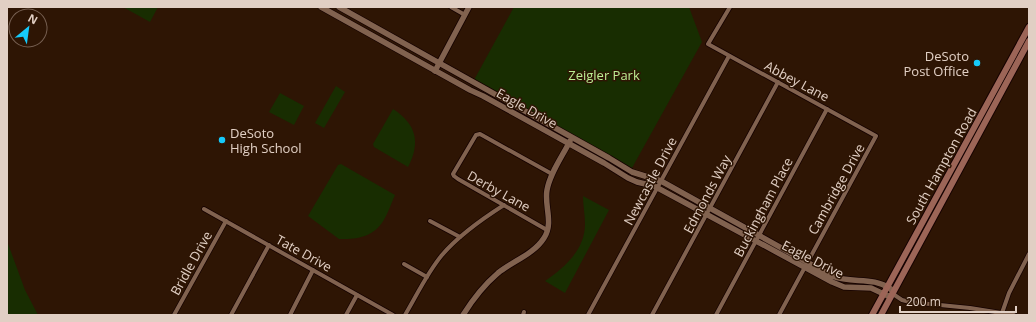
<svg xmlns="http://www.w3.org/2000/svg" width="1036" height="322" font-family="'Open Sans',sans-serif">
	<rect width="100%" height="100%" fill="#2e1504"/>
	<!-- green -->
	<g fill="#182d01">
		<polygon points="123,7 158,7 150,22"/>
		<polygon points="514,7 689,7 702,42 632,168 474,80"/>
		<polygon points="336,86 345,92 324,128 315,123"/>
		<polygon points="280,93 304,106 294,125 269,112"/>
		<path d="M393,109C416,124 421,142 408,167L374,147L373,144Z"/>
		<path d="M341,164L395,195C387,213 383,232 361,237C355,239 346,239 339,239L308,216L338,165Z"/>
		<path d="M583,196L609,210L565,293L545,281C564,268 585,250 585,224C585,215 583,205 583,196Z"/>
		<polygon points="7,241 25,290 38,315 7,315"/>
	</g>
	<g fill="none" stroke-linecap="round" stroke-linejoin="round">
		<!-- minor casing -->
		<g stroke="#150200" stroke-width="5.5">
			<g id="minor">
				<polyline points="451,7 465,15"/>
				<polyline points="730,7 708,44 876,136 779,315"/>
				<polyline points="204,209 393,315"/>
				<polyline points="430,221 460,237"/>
				<polyline points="547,230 458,179 454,176 453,174 476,135 480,134 552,174"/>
				<polyline points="404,264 427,277"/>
				<polyline points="893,294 902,300 910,302 970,308 1014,315"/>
				<polyline points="1002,313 1009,293 1029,254"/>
				<polyline points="174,315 226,221"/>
				<polyline points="231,315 269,245"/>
				<polyline points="290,315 313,270"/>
				<polyline points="346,315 357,295"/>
				<path d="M405,315C417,295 427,273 442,255C459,235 482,219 504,205"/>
				<polyline points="523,315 524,312"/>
				<polyline points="588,315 729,56"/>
				<polyline points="652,315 778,82"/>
				<polyline points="716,315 827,109"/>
			</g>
		</g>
		<!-- tertiary casing -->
		<g stroke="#150200" stroke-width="7">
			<g id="tertiary">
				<path d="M321,7L470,90L483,96L604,163L628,178L637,182L654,186L832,282L844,287L871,288L888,296L893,294L891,289C872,276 853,284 832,276L661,181L632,172L609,158L339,7"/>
				<polyline points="435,71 469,7"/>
				<path d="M463,315C473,299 484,285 498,273C513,261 534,254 544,238C554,223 544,206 547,190C550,173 562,157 570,141"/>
			</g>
		</g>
		<!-- secondary casing -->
		<g stroke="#150200" stroke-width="8">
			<g id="secondary">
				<polyline points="872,315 1029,27"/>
				<polyline points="881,315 1029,41"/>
			</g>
		</g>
		<!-- minor -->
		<use href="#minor" stroke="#81624f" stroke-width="4"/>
		<!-- tertiary -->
		<use href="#tertiary" stroke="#81624f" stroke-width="5.5"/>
		<!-- secondary -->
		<use href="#secondary" stroke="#9c6557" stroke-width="6"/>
	</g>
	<!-- markers -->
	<g fill="#16cafb" stroke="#2e1504" stroke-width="1.5">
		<circle cx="977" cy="63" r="4"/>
		<circle cx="222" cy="140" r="4"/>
	</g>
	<g text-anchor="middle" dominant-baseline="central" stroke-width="3" stroke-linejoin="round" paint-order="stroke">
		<!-- poi labels -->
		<g font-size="13" fill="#e1cfc4" stroke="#2e1504" text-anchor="end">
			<text x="969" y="56">DeSoto<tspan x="969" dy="15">Post Office</tspan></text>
			<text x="230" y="133" text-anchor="start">DeSoto<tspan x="230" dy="15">High School</tspan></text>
		</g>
		<!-- park labels -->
		<g font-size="13" fill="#bbee93" stroke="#2e1504">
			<text x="604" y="75">Zeigler Park</text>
		</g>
		<!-- street labels -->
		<g font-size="13" fill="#e1cfc4" stroke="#2e1504">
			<text transform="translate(797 81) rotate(28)">Abbey Lane</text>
			<text transform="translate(527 108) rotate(29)">Eagle Drive</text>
			<text transform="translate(941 166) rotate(-61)">South Hampton Road</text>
			<text transform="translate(650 181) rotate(-62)">Newcastle Drive</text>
			<text transform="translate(836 189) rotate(-61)">Cambridge Drive</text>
			<text transform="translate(499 191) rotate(29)">Derby Lane</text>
			<text transform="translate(707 194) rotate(-62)">Edmonds Way</text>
			<text transform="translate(763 207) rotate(-62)">Buckingham Place</text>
			<text transform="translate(304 253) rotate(29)">Tate Drive</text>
			<text transform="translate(813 259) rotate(27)">Eagle Drive</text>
			<text transform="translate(191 263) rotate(-61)">Bridle Drive</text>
		</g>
	</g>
	<!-- border -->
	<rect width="1036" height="322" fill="none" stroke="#e1cfc4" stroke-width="16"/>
	<!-- north arrow -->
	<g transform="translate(28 28) rotate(29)"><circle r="19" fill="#2e1504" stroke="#765f51"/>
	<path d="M0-3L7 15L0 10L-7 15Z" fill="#16cafb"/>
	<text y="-6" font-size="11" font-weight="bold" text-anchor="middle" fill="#e1cfc4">N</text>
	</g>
	<!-- scale -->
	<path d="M900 306v6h116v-6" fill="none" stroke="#e1cfc4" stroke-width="2"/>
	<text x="906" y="306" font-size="12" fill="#e1cfc4" stroke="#2e1504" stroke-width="3" paint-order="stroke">200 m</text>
</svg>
